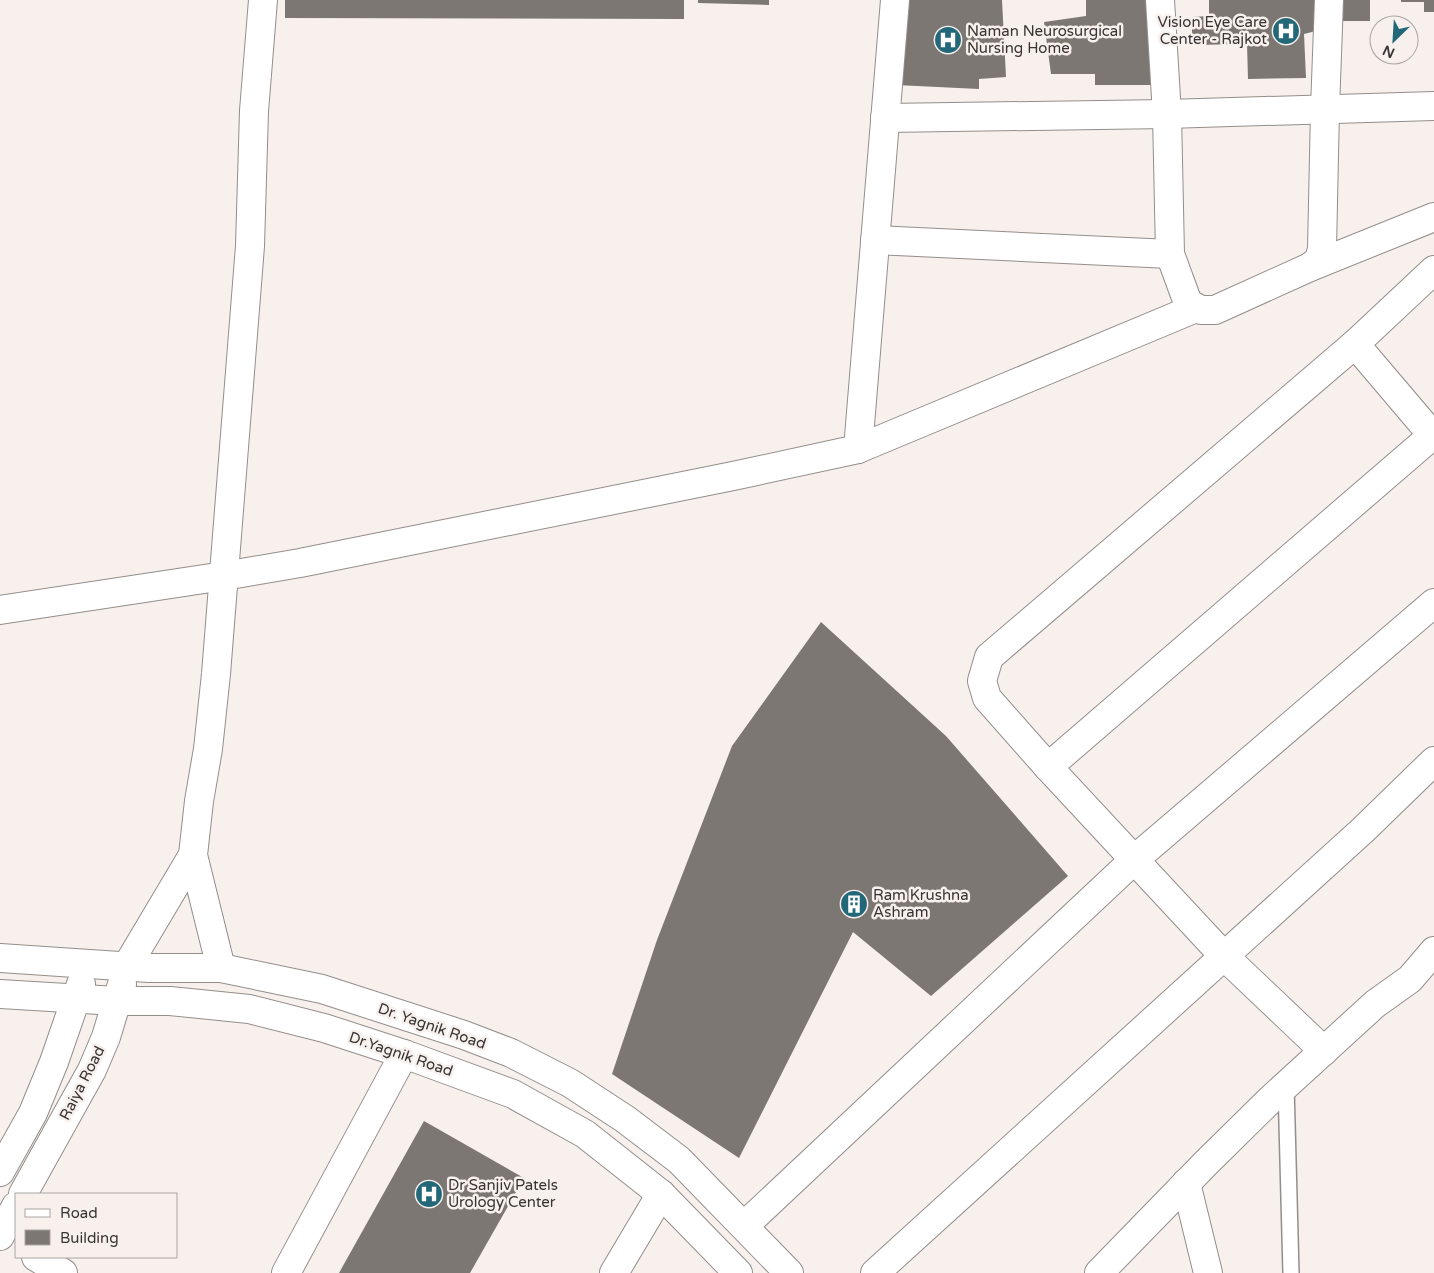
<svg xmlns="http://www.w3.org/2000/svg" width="1434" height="1273" font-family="'Varela Round',sans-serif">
	<rect width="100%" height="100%" fill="#f7f0ed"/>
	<!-- building -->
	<g fill="#7d7774">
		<polygon points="285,0 684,0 684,19 285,18"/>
		<polygon points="698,0 769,0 769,5 698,3"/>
		<polygon points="891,0 1002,0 1006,77 979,79 979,89 896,85"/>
		<polygon points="1086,0 1152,0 1153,85 1095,85 1095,74 1051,74 1044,22 1086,16"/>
		<polygon points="1209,0 1314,0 1316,31 1304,34 1306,78 1248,79 1247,44 1192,45 1192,17 1209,16"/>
		<rect x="1343" y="0" width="27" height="21"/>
		<polygon points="1401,0 1434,0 1434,12 1424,12 1424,2 1401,2"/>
		<polygon points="821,622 946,736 1068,876 931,996 853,932 739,1158 612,1074 657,940 732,746"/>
		<polygon points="424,1121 524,1178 470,1273 339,1273"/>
	</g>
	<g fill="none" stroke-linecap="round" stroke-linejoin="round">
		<!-- service casing -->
		<g stroke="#948e8b" stroke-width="18">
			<polyline id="service" points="1286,1085 1291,1273"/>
		</g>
		<!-- minor casing -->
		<g stroke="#948e8b" stroke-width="30">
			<g id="minor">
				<polyline points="1160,0 1167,114 1170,254 1188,303 1201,310 1215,310 1310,267 1434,217"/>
				<polyline points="885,118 1167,114 1434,106"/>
				<polyline points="875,240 1170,254"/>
				<polyline points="1310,267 1319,260 1322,249 1325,109 1329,0"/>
				<polyline points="1355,344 1434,437"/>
				<polyline points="858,449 895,0"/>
				<polyline points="0,610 224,576 300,563 733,476 858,449 1196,308"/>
				<polyline points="1048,767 1434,434"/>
				<polyline points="127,966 193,855"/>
				<polyline points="221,968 193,855 199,801 208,749 216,674 250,246 254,111 263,0"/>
				<polyline points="1324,1051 1223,955 1048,767 987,698 982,681 989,657 1355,344 1434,270"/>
				<polyline points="1186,1183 1208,1273"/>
				<polyline points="744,1226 1135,859 1434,603"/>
				<polyline points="36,1257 63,1273"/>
				<polyline points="286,1273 404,1054"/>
				<polyline points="614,1273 661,1194"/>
				<polyline points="875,1273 1363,830 1434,761"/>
				<polyline points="1099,1273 1206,1163 1271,1099 1375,1004 1410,979 1434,951"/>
			</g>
		</g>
		<!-- tertiary casing -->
		<g stroke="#948e8b" stroke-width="30">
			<g id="tertiary">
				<polyline points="0,958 149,968 221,968 322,989 464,1035 511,1053 570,1083 625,1119 679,1160 789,1273"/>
				<polyline points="0,994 116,1001 170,1001 249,1009 324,1028 404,1054 513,1094 585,1134 661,1194 738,1273"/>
				<polyline points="0,1172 33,1113 54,1062 81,984"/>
				<polyline points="23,1194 92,1070 106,1037 122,984"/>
				<polyline points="0,1236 16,1206"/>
			</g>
		</g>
		<!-- service -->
		<use href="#service" stroke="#fff" stroke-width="15"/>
		<!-- minor -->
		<use href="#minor" stroke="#fff" stroke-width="28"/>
		<!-- tertiary -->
		<use href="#tertiary" stroke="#fff" stroke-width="28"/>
	</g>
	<!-- icons -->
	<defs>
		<g id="hospital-disc" transform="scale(1.4375)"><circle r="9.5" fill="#236878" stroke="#f7f0ed"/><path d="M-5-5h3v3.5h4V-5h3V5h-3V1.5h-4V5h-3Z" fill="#fff"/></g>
		<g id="building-disc" transform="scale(1.4375)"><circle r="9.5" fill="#236878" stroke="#f7f0ed"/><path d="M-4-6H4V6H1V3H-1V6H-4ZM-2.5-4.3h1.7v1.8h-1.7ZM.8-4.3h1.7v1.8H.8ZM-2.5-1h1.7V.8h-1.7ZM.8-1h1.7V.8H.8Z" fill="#fff"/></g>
	</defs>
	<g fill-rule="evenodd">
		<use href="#hospital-disc" x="1286" y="31"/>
		<use href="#hospital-disc" x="948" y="40"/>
		<use href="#building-disc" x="854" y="904"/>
		<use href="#hospital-disc" x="429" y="1194"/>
	</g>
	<g text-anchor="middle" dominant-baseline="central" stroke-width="5" stroke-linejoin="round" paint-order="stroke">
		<!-- poi labels -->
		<g font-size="15" fill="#373433" stroke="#f7f0ed" text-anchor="start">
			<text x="1267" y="22" text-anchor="end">Vision Eye Care<tspan x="1267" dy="17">Center - Rajkot</tspan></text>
			<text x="967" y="31">Naman Neurosurgical<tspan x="967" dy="17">Nursing Home</tspan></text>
			<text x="873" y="895">Ram Krushna<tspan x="873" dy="17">Ashram</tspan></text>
			<text x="448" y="1185">Dr Sanjiv Patels<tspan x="448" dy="17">Urology Center</tspan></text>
		</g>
		<!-- street labels -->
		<g font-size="15" fill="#373433" stroke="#f7f0ed">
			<text transform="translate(432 1026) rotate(19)">Dr. Yagnik Road</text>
			<text transform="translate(401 1054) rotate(19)">Dr.Yagnik Road</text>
			<text transform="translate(82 1083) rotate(-63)">Raiya Road</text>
		</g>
	</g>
	<!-- legend -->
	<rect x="15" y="1193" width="162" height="65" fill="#f7f0ed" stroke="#aaa5a3"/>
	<rect x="25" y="1209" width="25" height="8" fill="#ffffff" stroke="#aaa5a3"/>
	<text x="60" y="1218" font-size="15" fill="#373433">Road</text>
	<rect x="25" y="1230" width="25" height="15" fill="#7d7774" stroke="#aaa5a3"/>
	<text x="60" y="1243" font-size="15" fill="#373433">Building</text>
	<!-- north arrow -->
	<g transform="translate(1394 40) rotate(205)"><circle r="24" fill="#f7f0ed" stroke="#aaa5a3"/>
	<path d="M0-4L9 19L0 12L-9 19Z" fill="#236878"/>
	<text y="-8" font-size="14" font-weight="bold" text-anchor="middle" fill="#373433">N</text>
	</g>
</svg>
